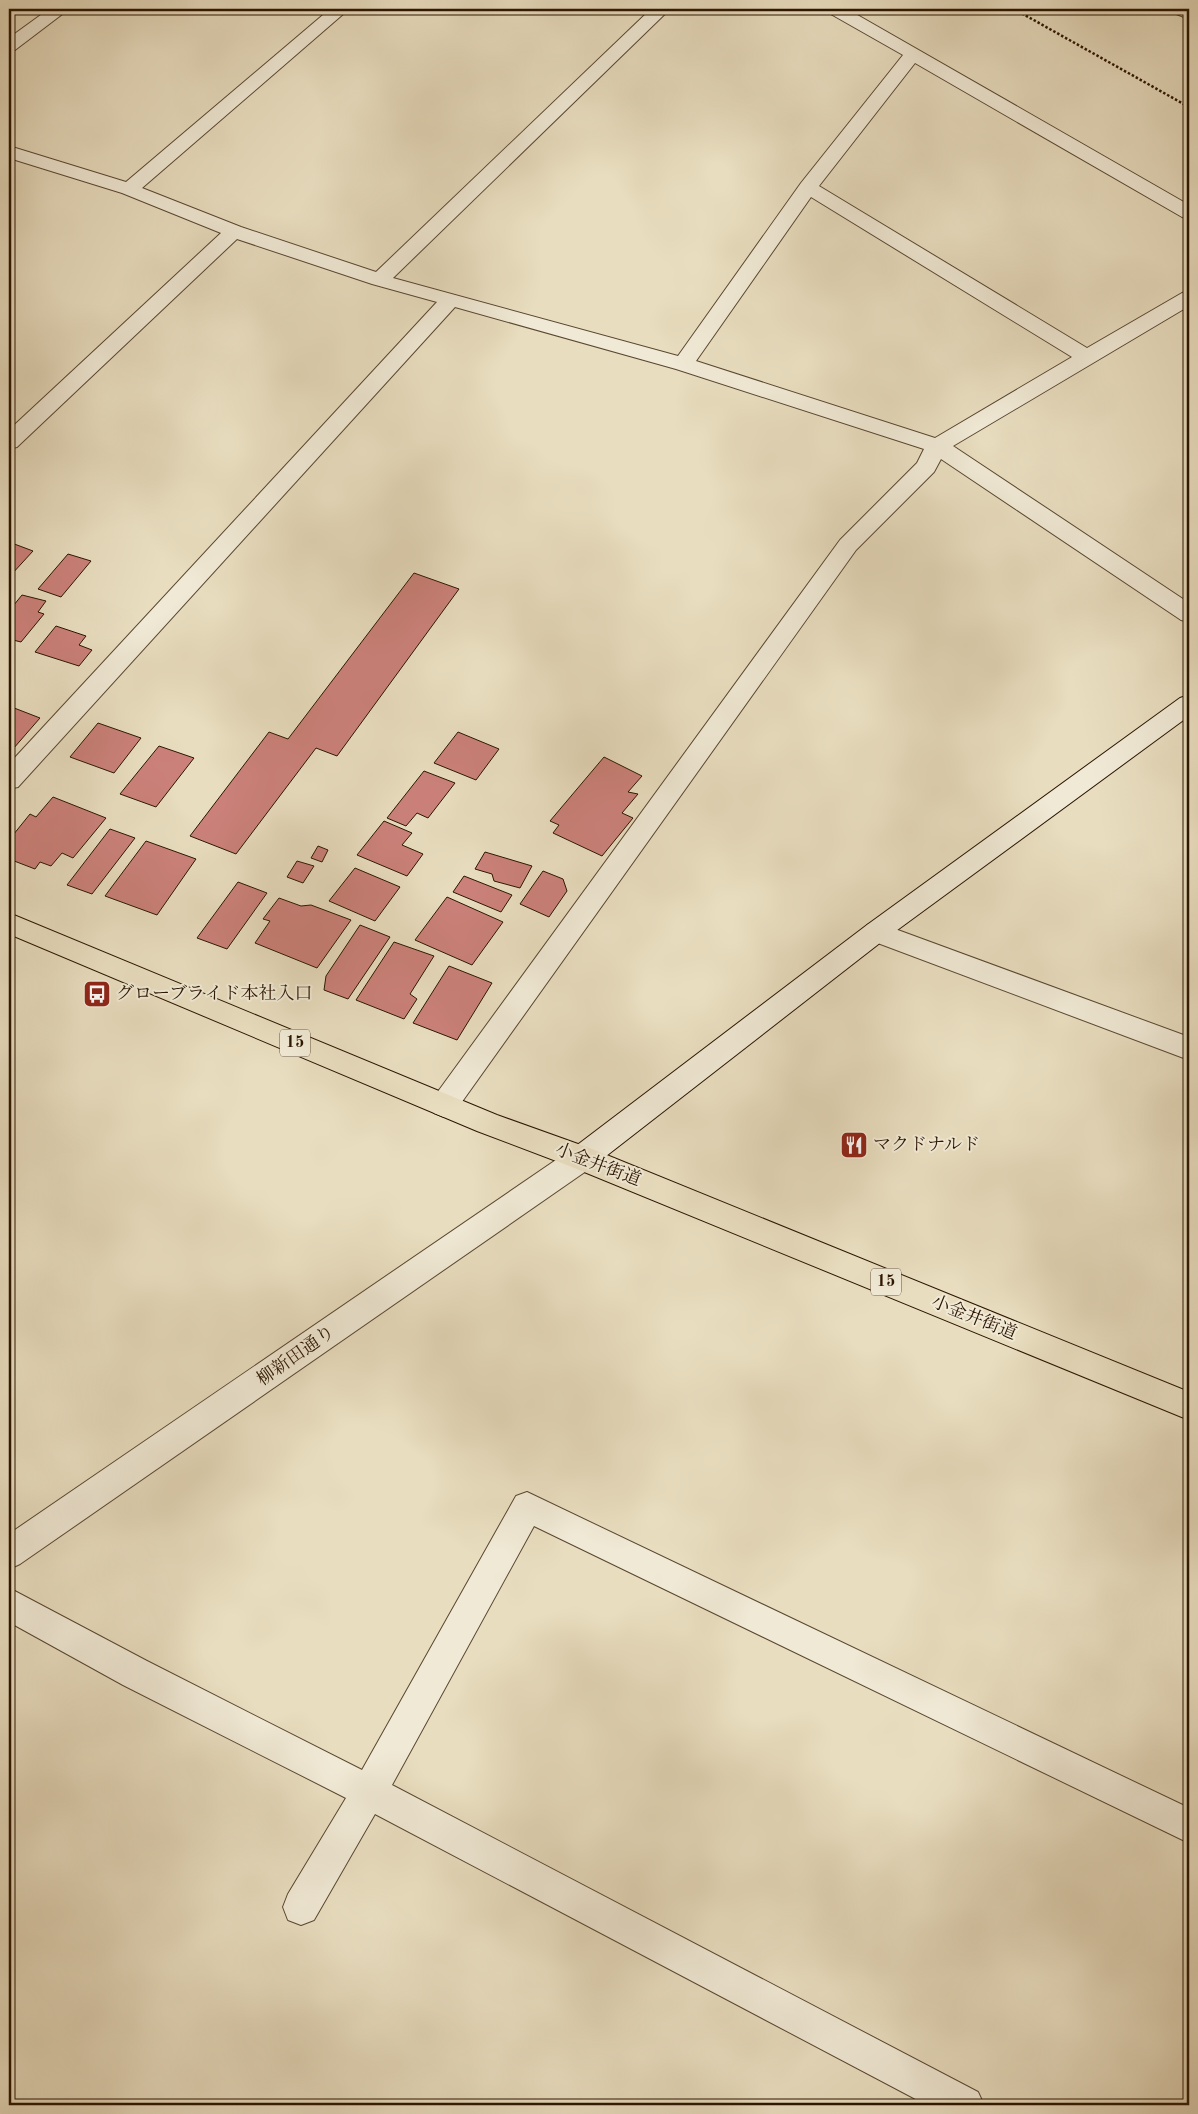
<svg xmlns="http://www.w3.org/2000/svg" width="1198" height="2114" font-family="'Old Standard TT','Noto Serif JP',serif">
	<rect width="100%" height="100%" fill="#e8ddbf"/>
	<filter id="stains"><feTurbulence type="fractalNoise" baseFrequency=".004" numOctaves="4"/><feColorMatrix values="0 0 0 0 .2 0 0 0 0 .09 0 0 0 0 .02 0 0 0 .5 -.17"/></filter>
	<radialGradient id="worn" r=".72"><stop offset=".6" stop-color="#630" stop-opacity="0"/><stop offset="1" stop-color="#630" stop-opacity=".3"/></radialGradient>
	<!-- building -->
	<g fill="#cb817a" stroke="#2b1501">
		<polygon points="9,542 33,551 11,575 9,574"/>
		<polygon points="68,554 91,561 61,597 38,589"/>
		<polygon points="414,573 459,589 337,756 316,748 236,854 190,836 269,732 288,739"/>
		<polygon points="22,595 46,601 38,612 44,614 21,642 9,639 9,611"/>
		<polygon points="56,626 86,636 79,645 92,650 79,666 35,652"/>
		<polygon points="9,706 40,718 13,749 9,748"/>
		<polygon points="98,723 141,738 114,773 70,757"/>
		<polygon points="458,732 499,749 476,780 434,763"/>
		<polygon points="159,746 194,758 156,807 120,794"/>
		<polygon points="604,757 642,776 628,792 638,794 622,813 633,818 602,856 553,833 559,825 550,821"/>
		<polygon points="424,771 455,783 428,818 417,813 406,826 387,818"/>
		<polygon points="53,797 106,818 73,858 62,853 51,866 40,862 35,869 9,859 9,840 30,814 36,817"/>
		<polygon points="384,821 412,833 402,845 423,854 407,876 357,855"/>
		<polygon points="110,829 135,838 92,894 67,885"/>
		<polygon points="146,841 196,859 157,915 105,896"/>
		<polygon points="318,846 328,850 322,862 311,858"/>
		<polygon points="485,852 532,866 520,888 494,881 492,874 475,869"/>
		<polygon points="297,861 314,866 303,883 287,877"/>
		<polygon points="355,868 400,887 375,921 329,901"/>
		<polygon points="543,871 563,879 567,891 549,917 520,904"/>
		<polygon points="464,876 512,895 501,912 453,892"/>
		<polygon points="238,882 267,893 227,949 197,938"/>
		<polygon points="447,897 503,922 472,965 415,940"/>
		<polygon points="279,898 301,906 311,905 351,920 317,968 255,943 270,921 263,919"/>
		<polygon points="360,925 390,937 348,999 324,990 326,976"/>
		<polygon points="394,942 434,956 410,994 417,999 404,1019 356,1000"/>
		<polygon points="449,966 492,983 457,1040 413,1023"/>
	</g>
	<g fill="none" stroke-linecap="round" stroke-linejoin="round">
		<!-- street casing -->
		<g stroke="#5a4730" stroke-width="2">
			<g id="street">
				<polygon points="49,9 69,9 15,50 9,51 9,38"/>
				<path d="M330,9H349L142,188L241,227L376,272L651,9H670L393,278L678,356L801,183L903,55L829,13L826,9H847L1189,205V219L1182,217L915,63L819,186L1087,348L1182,293L1189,291V306L953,446L1189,603V622L1181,620L941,459L934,472L856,550L454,1113L444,1117L434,1113L430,1105L434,1097L840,540L917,463L924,449L676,369L455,307L18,787L9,789V764L437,302L372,284L237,239L17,447L9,449V430L221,233L122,193L9,158V146L126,182ZM811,197L1072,357L935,438L696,361Z"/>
				<polygon points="1171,9 1189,9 1189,19 1174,13"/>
				<polygon points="876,922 1189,1037 1189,1060 867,939 863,932 867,925"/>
				<polygon points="582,1146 592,1149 596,1158 592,1167 20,1564 9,1569 9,1534 572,1149"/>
				<polygon points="527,1492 1189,1808 1189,1843 534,1526 392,1785 978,2092 984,2105 927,2105 375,1814 314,1920 301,1925 288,1920 283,1907 288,1894 346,1798 123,1685 9,1622 9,1588 147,1661 362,1770 516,1496"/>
			</g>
		</g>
		<!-- secondary casing -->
		<g stroke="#2b1501" stroke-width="2">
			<polygon id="secondary" points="1189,695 1189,716 885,939 592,1167 582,1170 572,1167 568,1158 572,1149 867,925 1180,698"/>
		</g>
		<!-- primary casing -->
		<g stroke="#2b1501" stroke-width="2">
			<polygon id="primary" points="9,913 497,1115 592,1149 1189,1392 1189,1420 572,1167 477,1131 9,934"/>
		</g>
		<!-- path -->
		<polyline stroke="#2b1501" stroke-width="2.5" stroke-dasharray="2.5 2" stroke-linecap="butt" points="1014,9 1189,107"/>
		<!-- street -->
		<use href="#street" fill="#f0e9d5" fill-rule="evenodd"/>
		<!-- secondary -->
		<use href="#secondary" fill="#f0e9d5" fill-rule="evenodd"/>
		<!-- primary -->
		<use href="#primary" fill="#e8ddbf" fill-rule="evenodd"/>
	</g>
	<!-- icons -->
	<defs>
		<g id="bus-square" transform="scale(1.4375)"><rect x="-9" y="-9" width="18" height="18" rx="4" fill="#8f2418" stroke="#f0e9d5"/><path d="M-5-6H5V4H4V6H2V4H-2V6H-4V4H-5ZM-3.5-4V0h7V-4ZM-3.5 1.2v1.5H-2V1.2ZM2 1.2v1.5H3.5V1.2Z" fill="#fff"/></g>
		<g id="restaurant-square" transform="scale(1.4375)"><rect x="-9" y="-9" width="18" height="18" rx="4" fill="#8f2418" stroke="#f0e9d5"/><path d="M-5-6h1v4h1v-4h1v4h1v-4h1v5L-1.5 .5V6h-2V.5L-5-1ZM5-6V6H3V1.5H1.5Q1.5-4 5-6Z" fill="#fff"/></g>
	</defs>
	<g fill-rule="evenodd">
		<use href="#bus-square" x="97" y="994"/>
		<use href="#restaurant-square" x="854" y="1145"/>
	</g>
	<g text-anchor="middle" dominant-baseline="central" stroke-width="4" stroke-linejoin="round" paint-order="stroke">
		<!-- shield labels -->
		<g fill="#f0e9d5" stroke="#665541" stroke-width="1">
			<rect x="280" y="1029.5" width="30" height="27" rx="4"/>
			<rect x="871" y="1268.5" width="30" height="27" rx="4"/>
		</g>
		<g font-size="16" font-weight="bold" fill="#2b1501">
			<text x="295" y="1043">15</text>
			<text x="886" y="1282">15</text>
		</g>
		<!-- poi labels -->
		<g font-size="18" fill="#2b1501" stroke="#f0e9d5" text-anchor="start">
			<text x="116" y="994">グローブライド本社入口</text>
			<text x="873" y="1145">マクドナルド</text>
		</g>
		<!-- street labels -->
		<g font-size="18" fill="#2b1501" stroke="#f0e9d5">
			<text transform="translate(598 1165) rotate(21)">小金井街道</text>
			<text transform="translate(974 1318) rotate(22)">小金井街道</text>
			<text transform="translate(296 1356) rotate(-35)">柳新田通り</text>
		</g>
	</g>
	<!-- margin -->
	<rect width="1198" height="2114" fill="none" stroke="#e8ddbf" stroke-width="30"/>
	<rect x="10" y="10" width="1178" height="2094" fill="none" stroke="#2b1501" stroke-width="2.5"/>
	<rect x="15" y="15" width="1168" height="2084" fill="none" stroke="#2b1501"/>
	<rect width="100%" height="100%" filter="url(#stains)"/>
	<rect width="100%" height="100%" fill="url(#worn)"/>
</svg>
